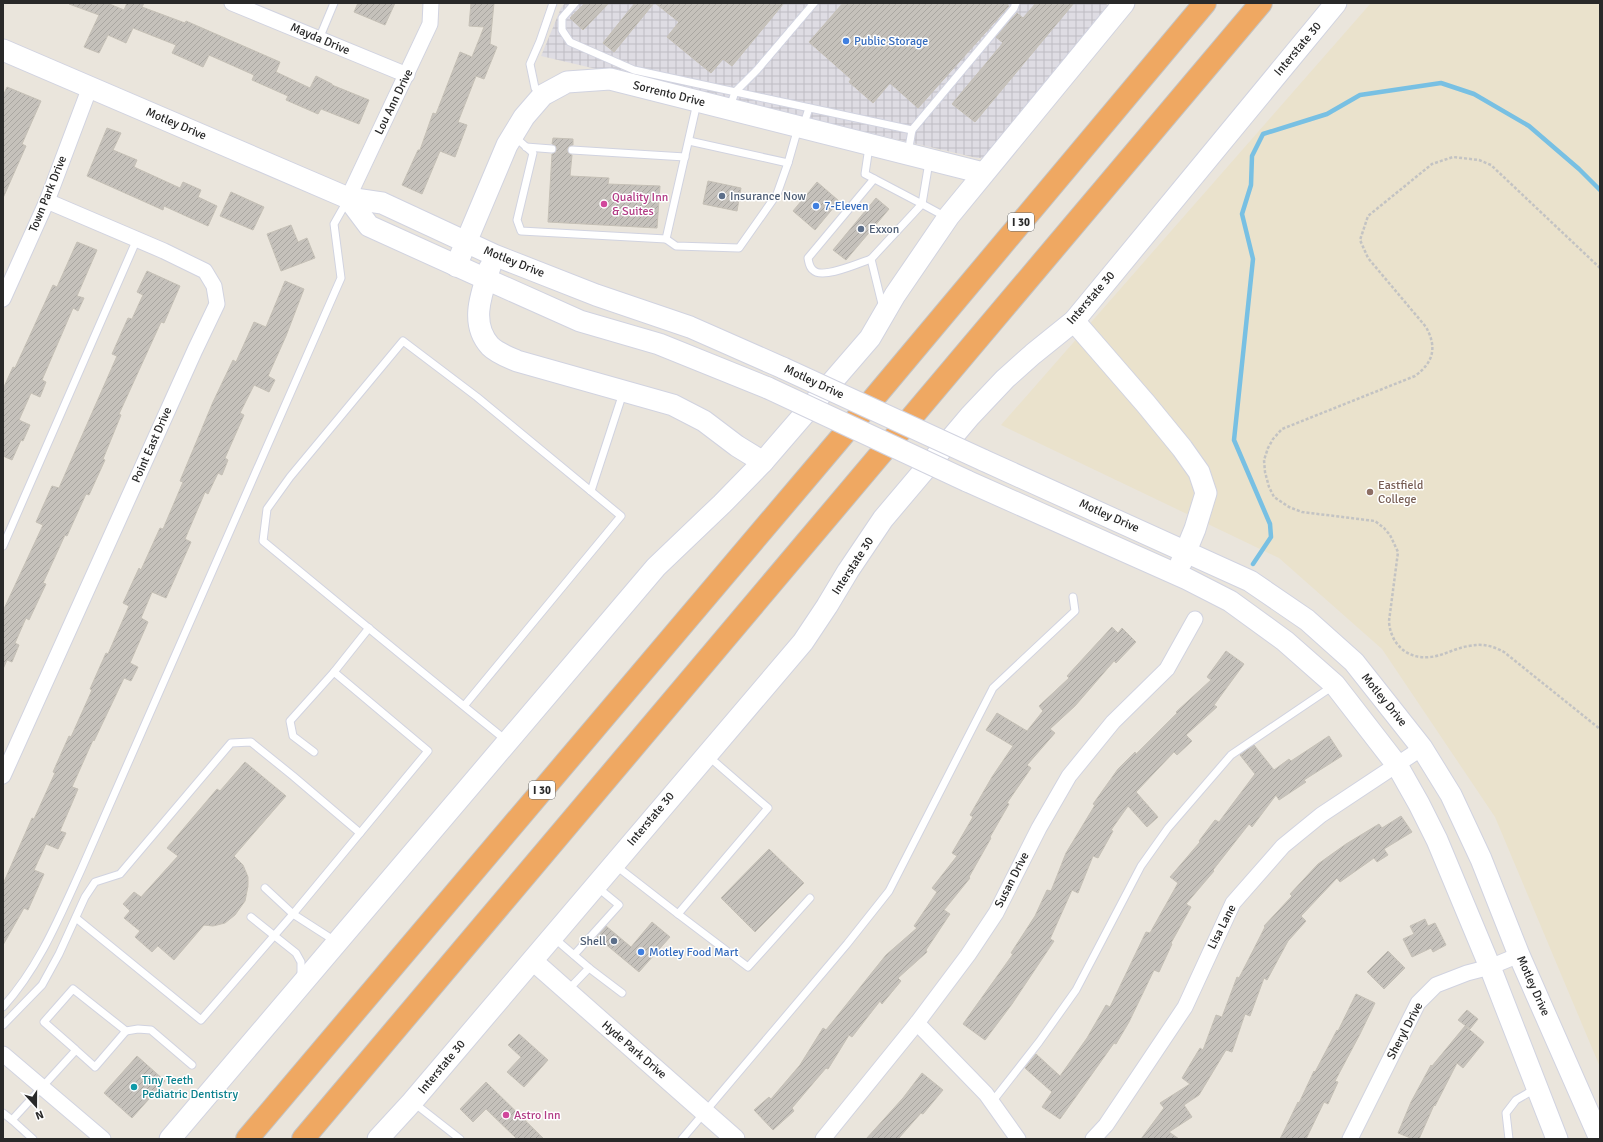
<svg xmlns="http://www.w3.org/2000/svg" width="1603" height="1142" font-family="Signika,sans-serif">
	<defs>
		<pattern id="industrial-grid" width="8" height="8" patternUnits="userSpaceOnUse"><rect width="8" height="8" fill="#dedce3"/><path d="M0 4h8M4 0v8" fill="none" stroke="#bebdc3"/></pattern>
		<pattern id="building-hatch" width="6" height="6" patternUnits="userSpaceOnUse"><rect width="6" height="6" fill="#c5c1bb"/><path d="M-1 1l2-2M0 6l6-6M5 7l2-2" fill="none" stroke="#a9a6a1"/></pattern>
	</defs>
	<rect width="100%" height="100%" fill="#eae5dc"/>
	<!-- industrial -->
	<polygon fill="url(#industrial-grid)" points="565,3 1105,3 1111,8 991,155 983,158 977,158 541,56 561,8"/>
	<!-- education -->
	<polygon fill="#eae2cc" points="1371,3 1600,3 1600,1067 1495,817 1382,649 1279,558 1001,425"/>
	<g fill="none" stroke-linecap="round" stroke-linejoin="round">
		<!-- stream -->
		<polyline stroke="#78c0e3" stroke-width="4.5" points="1253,564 1271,537 1270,524 1234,440 1253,259 1242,214 1251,185 1252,156 1263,134 1327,114 1360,95 1441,83 1474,94 1529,126 1579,169 1600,190"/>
	</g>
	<!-- building -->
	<g fill="url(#building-hatch)" stroke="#c5c0b6">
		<polygon points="70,3 107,3 124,10 127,3 144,3 142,7 185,23 186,21 280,62 276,72 310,88 316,76 332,84 332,85 369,100 359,124 321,109 318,114 286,100 288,96 252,80 254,75 209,55 203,67 172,53 176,45 133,28 126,43 108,35 99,53 84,47 99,15 69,4"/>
		<polygon points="358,3 395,3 385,25 354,12"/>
		<polygon points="471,3 494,3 490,44 497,47 484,79 476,76 458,122 467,125 455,157 440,151 422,194 402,185 418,150 420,150 433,113 436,114 460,52 472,57 484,27 469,26"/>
		<polygon points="585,3 609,3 583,30 570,18"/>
		<polygon points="635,3 654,3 614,52 603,43"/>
		<polygon points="655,3 784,3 732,66 723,59 711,73 667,37 679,22"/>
		<polygon points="843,3 1006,3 1009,6 918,108 890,83 873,103 849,82 851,79 809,42"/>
		<polygon points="1036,3 1074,3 975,122 952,104 1003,43 996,37 1017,13 1023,18"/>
		<polygon points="7,87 41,101 22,144 26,146 3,198 3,96"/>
		<polygon points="107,128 121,133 113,150 137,160 134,167 180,188 183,182 201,190 198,197 217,206 208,226 164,206 163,210 87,176"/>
		<polygon points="553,138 573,139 573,145 569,146 567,149 568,153 572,155 570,176 609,178 608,184 660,186 657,228 548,222 552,154 556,152 557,149 555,145 552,144"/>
		<polygon points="708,181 741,188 737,211 703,204"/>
		<polygon points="817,182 839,201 815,230 793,211"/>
		<polygon points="231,192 264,207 253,230 220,216"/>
		<polygon points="876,198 889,209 846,260 833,250"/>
		<polygon points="291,225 298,242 307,238 315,258 281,271 267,234"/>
		<polygon points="77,242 97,250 77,296 84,298 78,311 73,308 42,380 46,382 40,397 31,393 19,420 30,425 23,441 21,440 12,460 3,456 3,389 13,367 15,368 53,285 57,287"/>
		<polygon points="147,271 180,286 164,323 161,322 119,414 121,415 103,459 105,460 89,495 86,494 67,536 65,535 43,583 46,584 29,620 26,618 15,643 19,645 12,662 7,660 3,669 3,611 43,525 36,522 52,486 59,488 117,356 112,354 128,318 132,319 143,295 137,292"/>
		<polygon points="285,281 304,289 286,336 268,376 275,380 269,392 254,385 240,413 244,415 225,458 228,460 222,475 218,473 208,494 205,492 185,539 191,542 166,598 152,592 141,618 148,622 130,663 138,667 131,681 124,678 94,741 93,740 72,787 78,789 60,831 66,833 58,849 46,844 34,870 44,874 28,910 24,908 3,945 3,884 32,818 34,819 55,773 53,772 69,736 71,737 92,690 90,689 106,653 108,654 129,606 123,603 139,568 141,570 160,528 163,529 183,482 180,481 213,402 233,360 236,362 254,322 266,327"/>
		<polygon points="1112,627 1118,633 1122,628 1136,642 1116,663 1114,661 1075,706 1050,729 1055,733 1027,765 1031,768 1007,803 1009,804 990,837 991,838 969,877 970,878 944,910 950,914 926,950 927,952 898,978 901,981 882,1004 880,1001 852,1037 849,1035 828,1069 826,1068 792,1108 794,1111 773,1130 754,1110 769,1097 771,1099 800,1065 823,1028 826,1030 886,955 917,928 914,926 937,892 932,888 957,856 952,853 973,817 970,815 992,777 1013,746 986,730 997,713 1027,731 1043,711 1039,706 1069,678 1067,676"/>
		<polygon points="1226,651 1244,664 1214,705 1217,707 1186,735 1192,741 1177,755 1174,752 1136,792 1158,817 1147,827 1128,806 1111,830 1113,831 1098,858 1093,856 1078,893 1072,890 1050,939 1054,941 1012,1004 985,1040 963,1024 1013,954 1011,953 1035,916 1047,890 1051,891 1066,853 1095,805 1093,804 1118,769 1135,752 1136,754 1177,713 1176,712 1211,680 1207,677"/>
		<polygon points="1329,736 1342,756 1304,780 1306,782 1279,800 1276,795 1252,827 1249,824 1213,870 1214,871 1186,904 1191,907 1171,943 1172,944 1159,972 1154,970 1129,1022 1116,1044 1114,1043 1060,1119 1042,1107 1052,1092 1025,1068 1036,1054 1060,1076 1087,1038 1106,1005 1110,1007 1146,932 1150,933 1178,883 1170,877 1200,842 1199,841 1215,820 1219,822 1255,774 1240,755 1254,745 1274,770 1289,759 1291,761"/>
		<polygon points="245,762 286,796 234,856 243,865 248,877 248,886 245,901 235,915 225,923 213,926 204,925 174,960 158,946 152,952 135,937 140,931 124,918 130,911 123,904 134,892 141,897 178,856 167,848 217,789 220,791"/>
		<polygon points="1401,816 1412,832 1384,849 1388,855 1377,862 1374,858 1340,882 1337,878 1301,916 1306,921 1288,941 1267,980 1264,978 1250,1016 1245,1014 1232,1052 1226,1050 1199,1095 1184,1105 1192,1117 1169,1132 1179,1139 1141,1139 1164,1108 1160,1103 1190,1084 1182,1078 1200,1048 1203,1050 1216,1015 1222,1017 1237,977 1239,978 1265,927 1264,926 1292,896 1290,894 1318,864 1346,844 1379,824 1382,828"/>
		<polygon points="769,849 804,883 755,932 721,898"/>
		<polygon points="1425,919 1428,926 1435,923 1446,945 1433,952 1431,948 1412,957 1403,939 1414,934 1410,926"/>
		<polygon points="652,922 670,937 639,972 597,937 606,926 631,947"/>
		<polygon points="1388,951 1405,968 1384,989 1367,972"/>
		<polygon points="1356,994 1375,1003 1360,1034 1335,1081 1338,1082 1328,1104 1324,1102 1306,1139 1280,1139 1298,1102 1299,1103 1314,1071 1315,1072 1337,1030 1338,1031"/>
		<polygon points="1467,1010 1478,1019 1470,1029 1458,1020"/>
		<polygon points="1465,1026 1484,1042 1463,1068 1457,1063 1435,1106 1434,1105 1419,1139 1413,1139 1398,1133 1411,1102 1431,1065 1432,1066"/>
		<polygon points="519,1034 548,1060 524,1087 507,1072 521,1057 508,1045"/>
		<polygon points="137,1056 165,1081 132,1118 104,1093"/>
		<polygon points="922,1073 943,1090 923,1114 921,1113 898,1139 866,1139 903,1098"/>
		<polygon points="486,1082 544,1139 517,1139 486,1109 473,1122 460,1109"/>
	</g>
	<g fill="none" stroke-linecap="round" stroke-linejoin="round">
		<!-- service casing -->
		<g stroke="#d1d3e0" stroke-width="9">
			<g id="service">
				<polyline points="575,3 562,18 562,30 570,42 634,70 912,130 1014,8 1016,3"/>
				<polyline points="319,39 334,3"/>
				<polyline points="542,94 535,88 530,64 540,41 553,3"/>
				<polyline points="730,107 735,92 757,70 814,3"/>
				<polyline points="803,127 809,108"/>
				<polyline points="515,137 533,153 517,220 521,231 666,239 676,246 739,248 777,194 788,163 798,128"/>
				<polyline points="689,141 788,163"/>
				<polyline points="526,147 552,149"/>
				<polyline points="869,147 865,174 922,204 929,162"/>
				<polyline points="572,150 685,157"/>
				<polyline points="908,153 912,130"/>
				<polyline points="666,239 697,103"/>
				<path d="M871,259C859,263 822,280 813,270C809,267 809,263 808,258L874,179"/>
				<polyline points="883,308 871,259 922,204 946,217"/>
				<polyline points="591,491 623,393"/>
				<polyline points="3,546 137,239"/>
				<polyline points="334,672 369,628"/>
				<path d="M464,706L621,516L477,397L403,341L290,477L267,509L263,541C344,608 425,675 507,741"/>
				<polyline points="615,865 678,914 768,808 708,756"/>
				<polyline points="265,888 293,914 335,941"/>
				<polyline points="678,914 748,967 810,898"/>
				<polyline points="251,917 296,953 301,962 301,976"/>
				<polyline points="76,918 201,1020 293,914 428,751 334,672 290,721 293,736 314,752"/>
				<polyline points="554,938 589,968"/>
				<polyline points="574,955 619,905 597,887"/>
				<polyline points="567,991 589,968 622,993"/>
				<path d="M3,1007C39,967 59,918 81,870L341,278L334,224L347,201"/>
				<polyline points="3,1025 42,985 59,954 85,897 95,882 120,874 231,743 251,742 293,776 360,833"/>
				<polyline points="126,1031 138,1029 151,1030 192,1065"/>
				<polyline points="992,1102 1039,1042 1076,990 1141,866 1168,828 1231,755 1333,686"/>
				<polyline points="414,1103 460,1139"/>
				<polyline points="3,1113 12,1120"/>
				<polyline points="33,1139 12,1120 76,1050 44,1022 73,989 126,1031 95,1067 76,1050"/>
				<polyline points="682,1139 847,944 889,891 993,688 1075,611 1073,597"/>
				<polyline points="1509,1139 1506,1113 1516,1100 1535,1089"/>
			</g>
		</g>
		<!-- minor casing -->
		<g stroke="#d1d3e0" stroke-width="17">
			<g id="minor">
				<polyline points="232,3 407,75"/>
				<polyline points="348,198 430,24 431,3"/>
				<polyline points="3,299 47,201 90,87"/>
				<polyline points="3,776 195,350 217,304 214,286 205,271 164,251 47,201"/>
				<polyline points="917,1023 986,1094 1018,1139"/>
				<polyline points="3,1054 103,1139"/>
				<polyline points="823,1139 917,1023 968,955 996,913 1039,828 1069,776 1113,722 1167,669 1195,619"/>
				<polyline points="1093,1139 1106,1125 1185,1007 1233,903 1283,846 1321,815 1422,748"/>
				<polyline points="1350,1139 1418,1003 1436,985 1467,973 1490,967 1519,955"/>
			</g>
		</g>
		<!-- tertiary casing -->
		<g stroke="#d1d3e0" stroke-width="21">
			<polyline id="tertiary" points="532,960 735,1139"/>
		</g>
		<!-- secondary casing -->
		<g stroke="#d1d3e0" stroke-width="23">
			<g id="secondary">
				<polyline points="3,50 348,198 382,203 494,255 596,295 690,327 783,368"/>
				<polyline points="348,198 369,226 486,279 580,321 659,344 768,388"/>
				<polyline points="456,266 507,145 524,117 543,95 567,82 610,79 983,173"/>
				<path d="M490,267C482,292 469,323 490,346C497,353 508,357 517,361L673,405L704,421L737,446L763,462"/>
				<polyline points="1074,321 1146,404 1182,448 1199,472 1206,493 1195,529 1181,563"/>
				<polyline points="983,460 1250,581 1307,620 1354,662 1422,748 1451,795 1481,859 1519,955 1600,1139"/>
				<polyline points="967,481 1187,579 1230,601 1285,641 1335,685 1397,765 1419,804 1437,840 1490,967 1557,1139"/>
				<polyline points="170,1139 656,567 722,504 763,462 870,338 895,295 949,216 1124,3"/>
				<polyline points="378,1139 412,1102 803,642 827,606 848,571 883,519 970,416 1005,379 1033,354 1074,321 1336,3"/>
			</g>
		</g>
		<!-- motorway casing -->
		<g stroke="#c3c3c3" stroke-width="24">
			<g id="motorway">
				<polyline points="247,1139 838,441 1205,3"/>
				<polyline points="303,1139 1261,3"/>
			</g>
		</g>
		<!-- path -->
		<path stroke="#c3c3c3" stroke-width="2.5" stroke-dasharray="3 2" stroke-linecap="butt" d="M1600,268L1491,165L1479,160L1453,157L1432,164L1368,216L1360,240L1368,258L1426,327C1437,347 1434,362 1415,376L1282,429L1273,439L1268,448L1264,460L1265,472L1269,487L1274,497L1289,507L1302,512L1375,521L1384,528L1390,535L1398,552L1389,621C1390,643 1407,660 1430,657C1443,656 1455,648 1469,646C1482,643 1493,646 1504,652L1600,729"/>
		<!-- service -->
		<use href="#service" stroke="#fff" stroke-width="7"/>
		<!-- minor -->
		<use href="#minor" stroke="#fff" stroke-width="15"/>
		<!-- tertiary -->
		<use href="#tertiary" stroke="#fff" stroke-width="19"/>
		<!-- secondary -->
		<use href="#secondary" stroke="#fff" stroke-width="21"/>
		<!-- motorway -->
		<use href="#motorway" stroke="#efa862" stroke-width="22"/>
		<!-- secondary-bridge casing -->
		<g stroke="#d1d3e0" stroke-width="23" stroke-linecap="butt">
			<g id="secondary-bridge">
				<polyline points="783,368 983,460"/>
				<polyline points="768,388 967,481"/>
			</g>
		</g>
		<!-- secondary-bridge -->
		<use href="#secondary-bridge" stroke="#fff" stroke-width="21"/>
	</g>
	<!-- markers -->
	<g fill="#3f7fe0" stroke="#fff" stroke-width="1.5">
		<circle cx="846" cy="41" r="4"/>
		<circle cx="816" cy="206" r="4"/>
		<circle cx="641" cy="952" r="4"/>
	</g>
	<g fill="#5c6f8a" stroke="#fff" stroke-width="1.5">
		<circle cx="722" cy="196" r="4"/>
		<circle cx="861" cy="229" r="4"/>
		<circle cx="614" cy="941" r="4"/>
	</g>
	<g fill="#d1479c" stroke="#fff" stroke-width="1.5">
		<circle cx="604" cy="204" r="4"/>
		<circle cx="506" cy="1115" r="4"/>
	</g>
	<circle fill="#8d6e63" stroke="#fff" stroke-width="1.5" cx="1370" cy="492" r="4"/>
	<circle fill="#0f9aa8" stroke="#fff" stroke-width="1.5" cx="134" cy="1087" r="4"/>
	<g text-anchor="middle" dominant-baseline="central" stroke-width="3" stroke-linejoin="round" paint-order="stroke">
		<!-- shield labels -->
		<g fill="#fff" stroke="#696969" stroke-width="1">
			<rect x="1008" y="213" width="26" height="18" rx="3"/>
			<rect x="529" y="781" width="26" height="18" rx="3"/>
		</g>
		<g font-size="11" font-weight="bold" fill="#292929">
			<text x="1021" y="222">I 30</text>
			<text x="542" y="790">I 30</text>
		</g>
		<!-- street labels -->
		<g font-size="12" fill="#292929" stroke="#fff">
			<text transform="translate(320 39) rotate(23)">Mayda Drive</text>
			<text transform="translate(1298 49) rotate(-50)">Interstate 30</text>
			<text transform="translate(669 94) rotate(14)">Sorrento Drive</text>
			<text transform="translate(394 102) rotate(-64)">Lou Ann Drive</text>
			<text transform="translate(176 124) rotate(23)">Motley Drive</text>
			<text transform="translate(48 194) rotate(-68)">Town Park Drive</text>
			<text transform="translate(514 262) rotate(22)">Motley Drive</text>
			<text transform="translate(1091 298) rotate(-49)">Interstate 30</text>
			<text transform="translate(814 382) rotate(25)">Motley Drive</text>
			<text transform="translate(152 445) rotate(-66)">Point East Drive</text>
			<text transform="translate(1109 516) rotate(24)">Motley Drive</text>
			<text transform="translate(853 566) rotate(-57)">Interstate 30</text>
			<text transform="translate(1384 700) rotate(51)">Motley Drive</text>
			<text transform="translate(651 819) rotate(-50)">Interstate 30</text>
			<text transform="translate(1012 880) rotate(-63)">Susan Drive</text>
			<text transform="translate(1222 927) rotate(-63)">Lisa Lane</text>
			<text transform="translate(1533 986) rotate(66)">Motley Drive</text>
			<text transform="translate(1405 1031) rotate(-62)">Sheryl Drive</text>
			<text transform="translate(634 1050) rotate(41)">Hyde Park Drive</text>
			<text transform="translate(442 1067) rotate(-50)">Interstate 30</text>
		</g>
		<!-- shop labels -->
		<g font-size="12" fill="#366cbe" stroke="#fff" text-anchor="start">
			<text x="854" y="41">Public Storage</text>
			<text x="824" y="206">7-Eleven</text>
			<text x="649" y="952">Motley Food Mart</text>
		</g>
		<!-- service labels -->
		<g font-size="12" fill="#4e5e75" stroke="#fff" text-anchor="start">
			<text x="730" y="196">Insurance Now</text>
			<text x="869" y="229">Exxon</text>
			<text x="606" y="941" text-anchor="end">Shell</text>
		</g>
		<!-- hotel labels -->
		<g font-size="12" fill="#b23c85" stroke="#fff" text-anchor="start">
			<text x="612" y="197">Quality Inn<tspan x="612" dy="14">&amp; Suites</tspan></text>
			<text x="514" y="1115">Astro Inn</text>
		</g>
		<!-- education labels -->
		<g font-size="12" fill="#785e54" stroke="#fff" text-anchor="start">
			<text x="1378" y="485">Eastfield<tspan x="1378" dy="14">College</tspan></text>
		</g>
		<!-- culture labels -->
		<g font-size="12" fill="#0d838f" stroke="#fff" text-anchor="start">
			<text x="142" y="1080">Tiny Teeth<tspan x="142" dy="14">Pediatric Dentistry</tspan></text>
		</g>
	</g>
	<!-- border -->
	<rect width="1603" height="1142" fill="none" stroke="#292929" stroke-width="8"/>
	<!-- north arrow -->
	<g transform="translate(36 1106) rotate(159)" stroke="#ffffff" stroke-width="3" paint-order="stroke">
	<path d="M0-3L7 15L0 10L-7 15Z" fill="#292929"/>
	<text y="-6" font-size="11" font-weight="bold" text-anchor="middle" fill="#292929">N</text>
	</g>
</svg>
